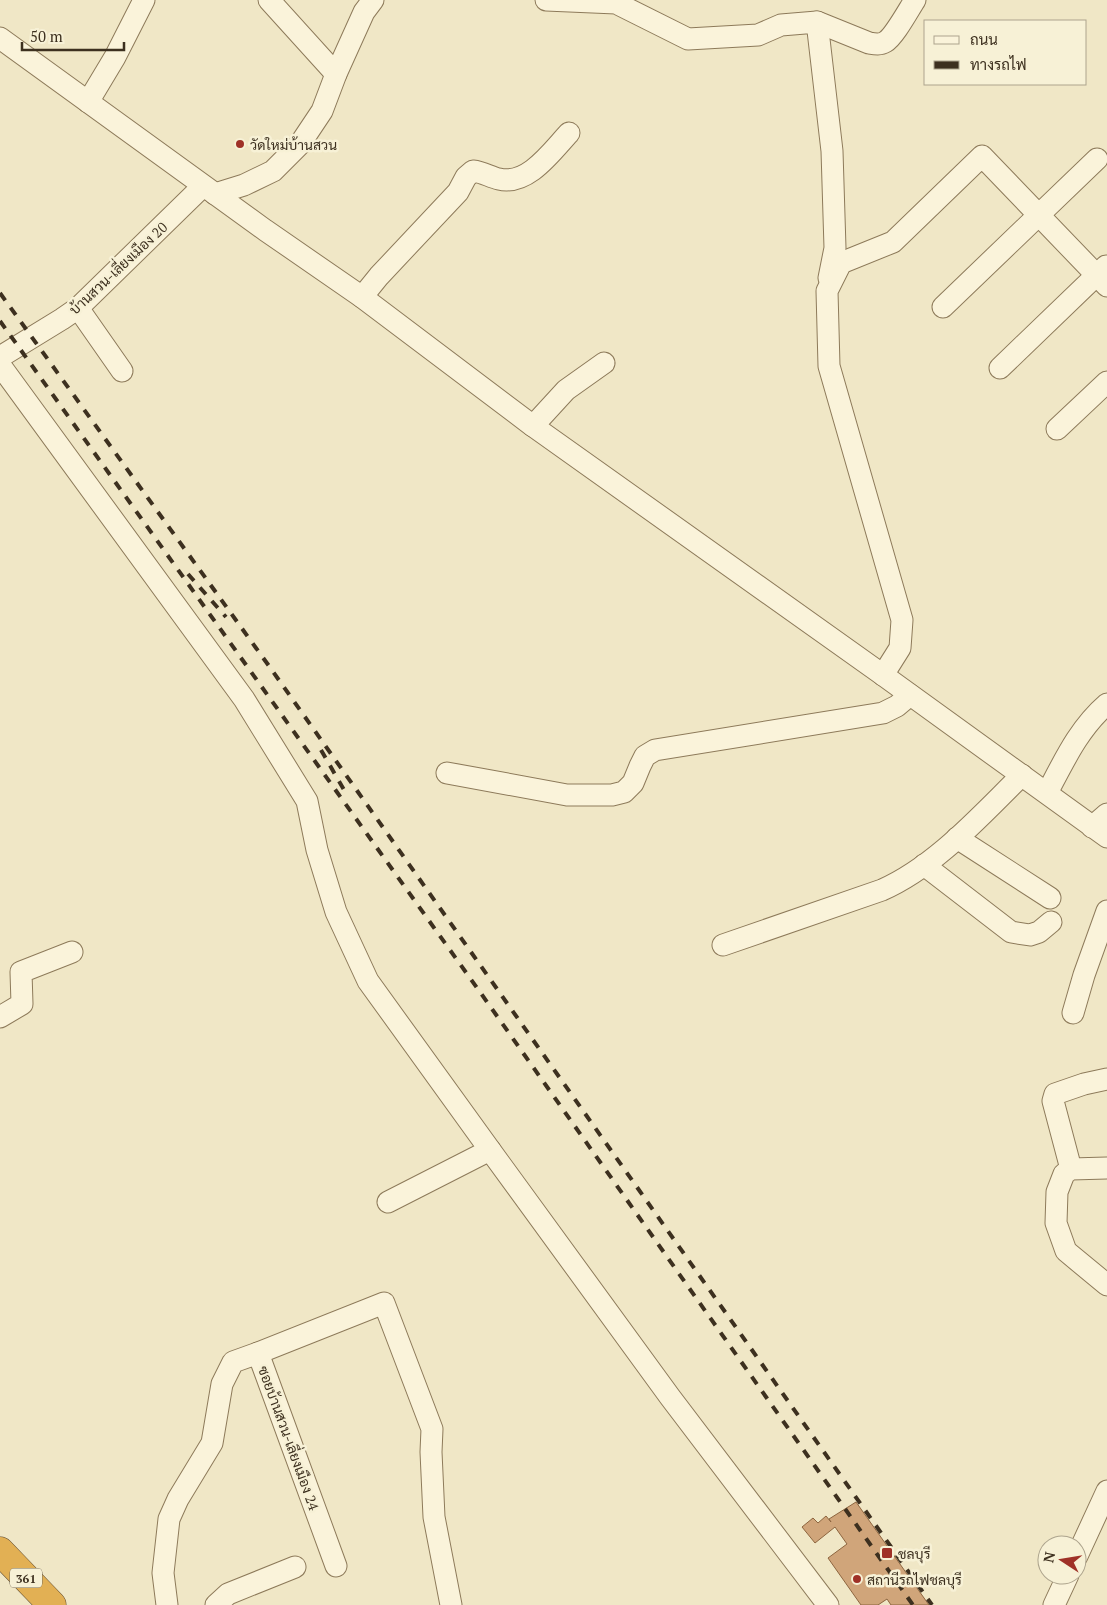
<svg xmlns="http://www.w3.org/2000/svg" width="1107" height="1605" font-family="'PT Serif',Sarabun,serif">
	<rect width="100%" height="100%" fill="#f0e7c6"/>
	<!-- building -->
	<polygon fill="#d0a57a" stroke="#8d653f" points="856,1502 929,1605 891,1605 887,1599 878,1605 861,1605 828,1558 847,1544 835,1527 815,1543 802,1527 813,1518 818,1523 826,1516 831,1522 829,1519"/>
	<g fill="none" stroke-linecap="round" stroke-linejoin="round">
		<!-- minor casing -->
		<g stroke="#8d7a5a" stroke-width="23">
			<g id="minor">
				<polyline points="269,0 336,74"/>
				<polyline points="546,0 616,3 688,39 758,35 781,25 817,22 832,151 835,248 829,278"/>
				<path d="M817,22L869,43C875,44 880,45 885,42C894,37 909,9 915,0"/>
				<polyline points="0,38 265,230 362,297 533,426 883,675 1107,837"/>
				<polyline points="88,102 115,57 144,0"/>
				<polyline points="215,194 244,185 273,171 300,144 322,111 336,74 364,12 373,0"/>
				<path d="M362,297L379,276L458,192L466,177L473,171C483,172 490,177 499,179C528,186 552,151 569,133"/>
				<polyline points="943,307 1097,159"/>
				<polyline points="78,308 122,371"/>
				<polyline points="0,357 62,319 78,308 203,186"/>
				<polyline points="0,365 244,699 307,801 317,850 336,912 368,981 490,1150 670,1397 828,1605"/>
				<polyline points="1000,368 1106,266"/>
				<polyline points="533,426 566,390 604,363"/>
				<polyline points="1057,429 1107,382"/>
				<polyline points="883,675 900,648 902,620 829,366 827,291 841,263 893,242 982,156 1107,286"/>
				<polyline points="447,773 567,795 612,795 624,792 633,783 640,766 645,756 655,750 883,713 897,706 910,695"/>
				<path d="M1047,793C1064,761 1079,728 1107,704"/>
				<polyline points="1092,827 1107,814"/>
				<polyline points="957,838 1050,898"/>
				<polyline points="924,865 1011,932 1030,935 1039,932 1051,922"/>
				<path d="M723,945L882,890C936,866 980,816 1022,775"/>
				<polyline points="1073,1013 1084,975 1107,911"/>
				<polyline points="0,1017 22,1004 21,972 72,952"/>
				<polyline points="1107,1168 1071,1169 1064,1174 1057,1192 1056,1223 1066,1251 1107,1285"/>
				<polyline points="1071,1169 1053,1101 1055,1094 1084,1084 1107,1079"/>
				<polyline points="388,1202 490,1150"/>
				<polyline points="258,1353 384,1303 432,1429 431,1452 434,1517 451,1605"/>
				<polyline points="1077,1556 1107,1491"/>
				<polyline points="167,1605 163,1573 169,1519 178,1499 212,1443 222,1384 233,1362 258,1353 336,1566"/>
				<polyline points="216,1605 228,1594 295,1567"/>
				<polyline points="1054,1605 1068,1575"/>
			</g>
		</g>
		<!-- highway casing -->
		<g stroke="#5b472f" stroke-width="29">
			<polyline id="highway" points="0,1551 52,1605"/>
		</g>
		<!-- minor -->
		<use href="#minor" stroke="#faf3da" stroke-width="21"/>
		<!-- highway -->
		<use href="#highway" stroke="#e2b054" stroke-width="28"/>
		<!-- rail -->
		<g stroke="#3d301f" stroke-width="4" stroke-dasharray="9 9" stroke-linecap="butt">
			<polyline points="0,293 269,666 932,1605"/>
			<polyline points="0,321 480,992 913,1605"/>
			<polyline points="188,574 226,617"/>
			<polyline points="321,750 347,795"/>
		</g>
	</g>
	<!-- markers -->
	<g fill="#9f3127" stroke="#f7f1d6" stroke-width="2">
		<circle cx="240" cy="144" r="5"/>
		<rect x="881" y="1547" width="12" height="12" rx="2.5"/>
		<circle cx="857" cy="1579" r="5"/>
	</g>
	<g text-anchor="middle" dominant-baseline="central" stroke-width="5" stroke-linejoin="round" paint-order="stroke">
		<!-- shield labels -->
		<rect fill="#f7f1d6" stroke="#756a56" stroke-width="1" x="10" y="1568.5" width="32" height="19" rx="4"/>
		<g font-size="12" font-weight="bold" fill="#3d301f">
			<text x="26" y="1578">361</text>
		</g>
		<!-- poi labels -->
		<g font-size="14" fill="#3d301f" stroke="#f7f1d6" text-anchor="start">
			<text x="250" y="144">วัดใหม่บ้านสวน</text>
			<text x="898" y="1553">ชลบุรี</text>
			<text x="867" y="1579">สถานีรถไฟชลบุรี</text>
		</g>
		<!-- street labels -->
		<g font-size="14" fill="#3d301f" stroke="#f7f1d6">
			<text transform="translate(118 268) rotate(-43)">บ้านสวน-เลี่ยงเมือง 20</text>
			<text transform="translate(289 1438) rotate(70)">ซอยบ้านสวน-เลี่ยงเมือง 24</text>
		</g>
	</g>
	<!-- legend -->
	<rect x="924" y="20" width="162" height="65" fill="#f7f1d6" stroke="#ada48d"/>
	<rect x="934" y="36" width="25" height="8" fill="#faf3da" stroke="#ada48d"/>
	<text x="970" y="45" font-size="15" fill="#3d301f">ถนน</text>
	<rect x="934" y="61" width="25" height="8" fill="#3d301f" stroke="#ada48d"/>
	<text x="970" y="70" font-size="15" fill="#3d301f">ทางรถไฟ</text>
	<!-- north arrow -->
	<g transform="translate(1062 1560) rotate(282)"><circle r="24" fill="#f7f1d6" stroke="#ada48d"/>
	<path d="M0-4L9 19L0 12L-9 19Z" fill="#9f3127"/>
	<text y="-8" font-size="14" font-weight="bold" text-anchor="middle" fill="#3d301f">N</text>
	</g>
	<!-- scale -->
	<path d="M22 42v8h102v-8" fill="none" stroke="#3d301f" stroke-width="2.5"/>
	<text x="30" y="42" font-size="15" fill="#3d301f" stroke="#f7f1d6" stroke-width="4" paint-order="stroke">50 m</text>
</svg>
